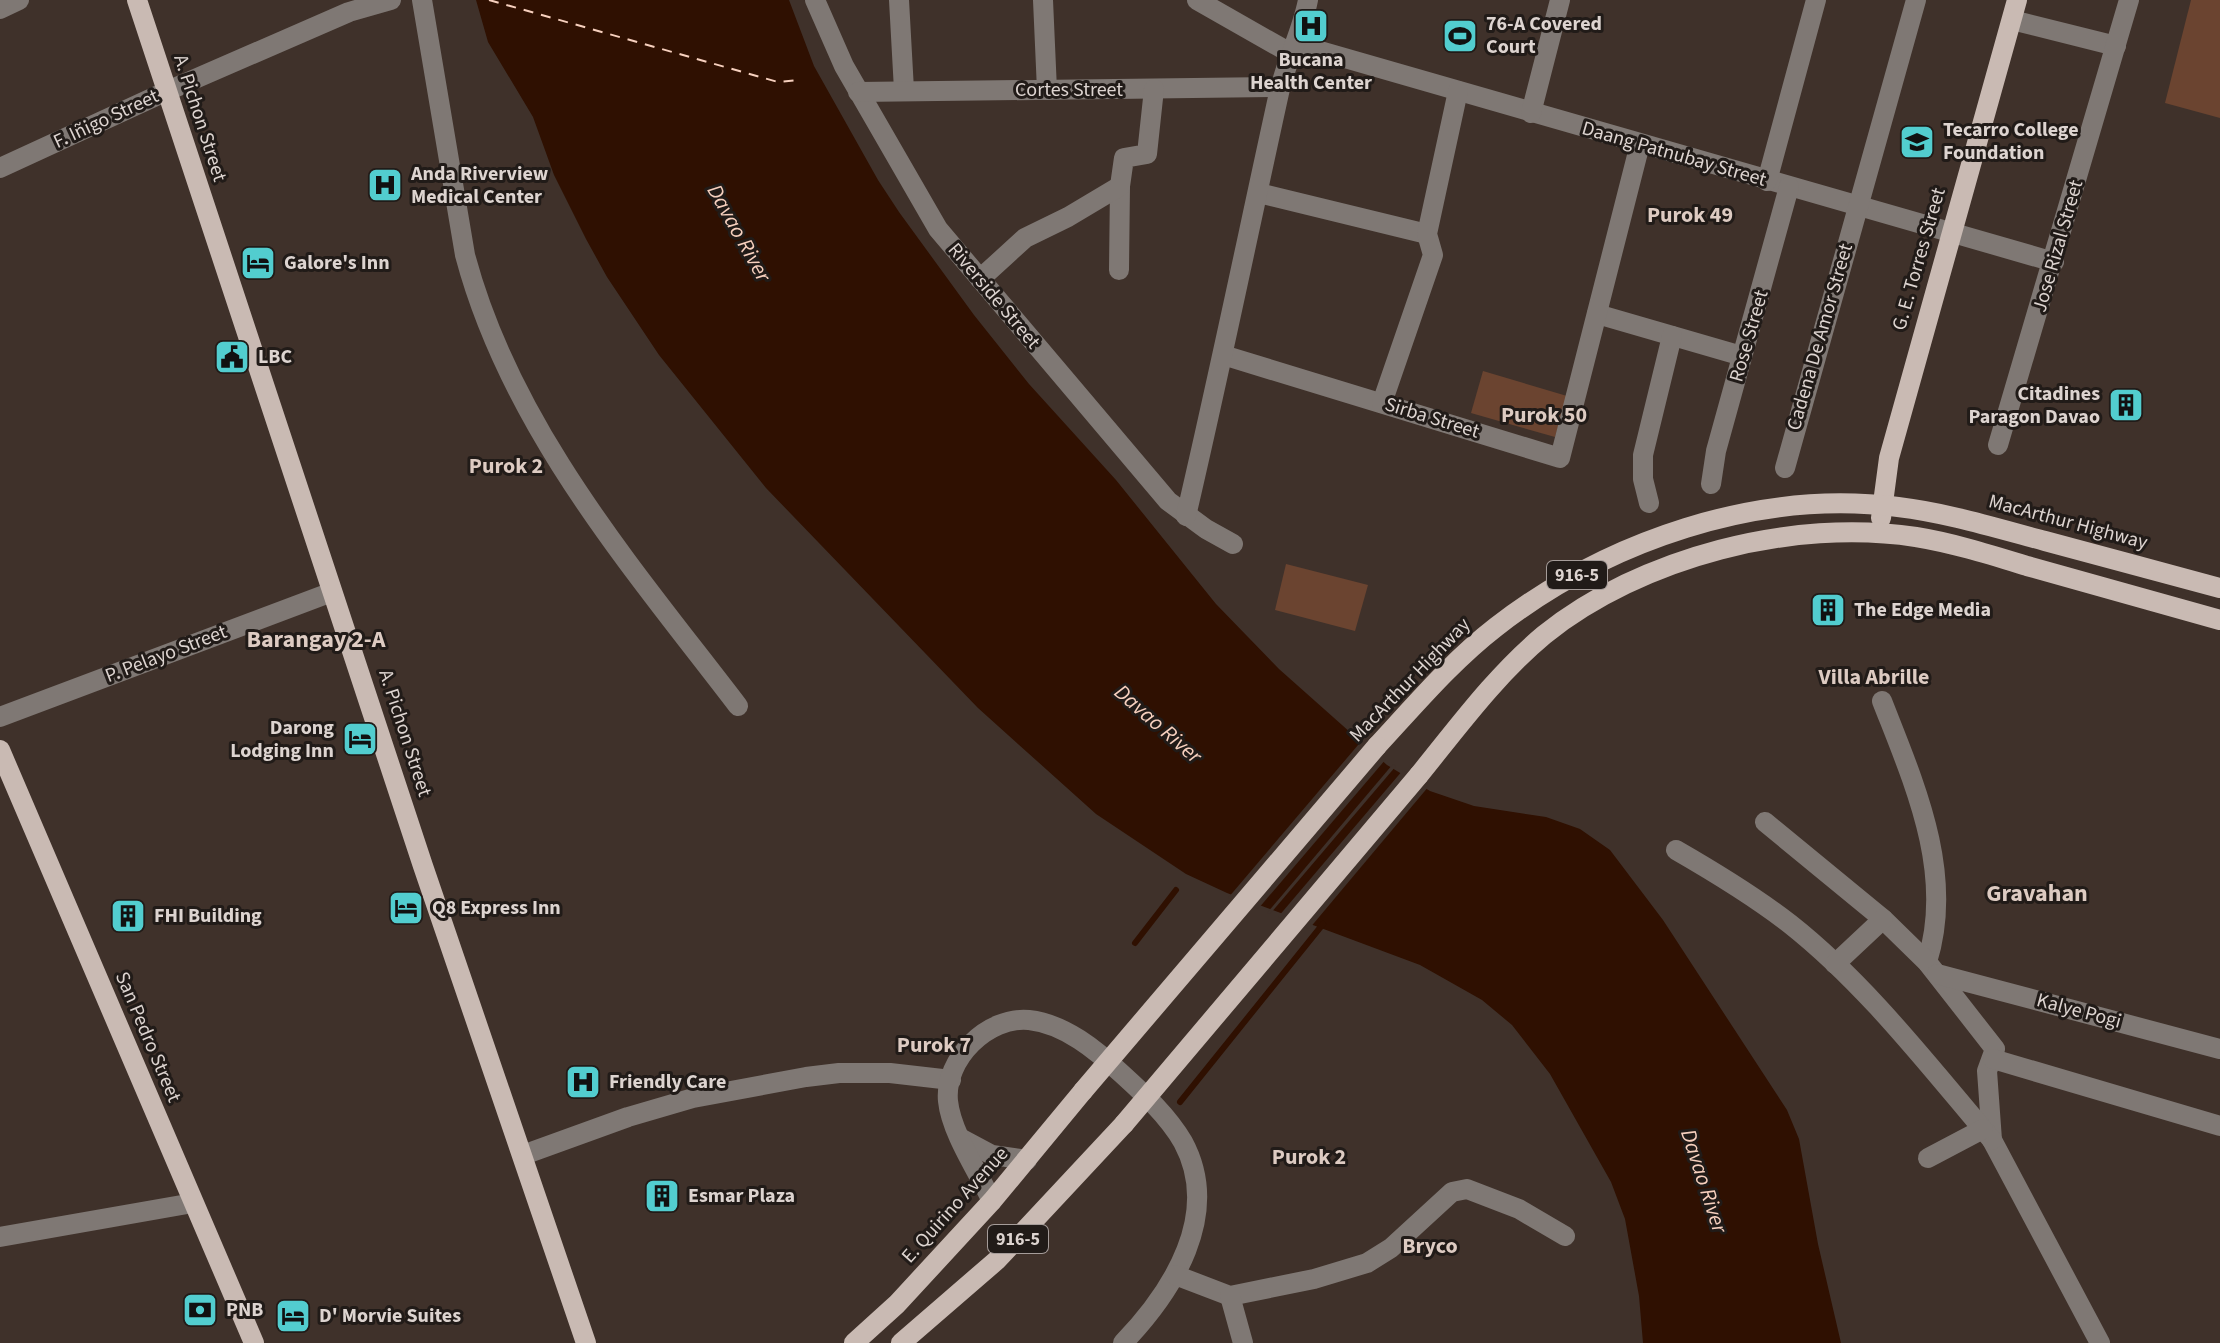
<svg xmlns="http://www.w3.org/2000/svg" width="2220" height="1343" font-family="'Source Sans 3',sans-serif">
	<rect width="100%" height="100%" fill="#3f312a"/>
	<!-- green -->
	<g fill="#6b4430">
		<polygon points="2191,0 2220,0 2220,118 2165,103"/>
		<polygon points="1483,371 1567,396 1555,437 1471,413"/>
		<polygon points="1286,564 1368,585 1355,631 1275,610"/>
	</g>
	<!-- water -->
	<polygon fill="#2f1001" points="476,0 789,0 814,66 878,180 899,212 974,315 1029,384 1116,480 1216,604 1279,669 1387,765 1430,791 1474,806 1546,817 1580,829 1610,850 1663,920 1787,1110 1799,1139 1818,1244 1841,1343 1643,1343 1639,1296 1625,1219 1611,1182 1550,1074 1512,1025 1482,1000 1420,965 1227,893 1186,874 1096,814 978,708 766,488 659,355 607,277 586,239 554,175 533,117 488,42"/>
	<!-- pier -->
	<g fill="#3f312a">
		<polygon points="1364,738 1386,759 1258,909 1228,898"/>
		<polygon points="1393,764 1396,766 1270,914 1267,913"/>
		<polygon points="1403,770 1429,786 1309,929 1278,917"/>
	</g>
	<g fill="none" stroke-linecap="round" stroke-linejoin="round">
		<!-- stream -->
		<g stroke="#2f1001" stroke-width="6">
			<polyline points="1135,943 1176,890"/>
			<polyline points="1180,1102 1323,924"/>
		</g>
		<!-- ferry -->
		<polyline stroke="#f7d0be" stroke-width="2" stroke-dasharray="10 8" stroke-linecap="butt" points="489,0 778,82 798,80"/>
		<!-- minor -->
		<g stroke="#7f7874" stroke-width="20">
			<path d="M422,0L465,255C511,428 631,566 738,706"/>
			<polyline points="815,0 844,66 938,229 1168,501 1206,529 1233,544"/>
			<polyline points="899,0 904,90"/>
			<polyline points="1043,0 1047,90"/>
			<polyline points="1197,0 1292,54"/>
			<polyline points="0,9 19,0"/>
			<polyline points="2012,20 2116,46"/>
			<polyline points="1296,44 2054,262"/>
			<polyline points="858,92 1280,87"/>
			<polyline points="1531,113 1560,0"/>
			<polyline points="0,168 165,92 349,12 391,0"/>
			<polyline points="1767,181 1816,0"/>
			<polyline points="1259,193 1427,234"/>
			<polyline points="1119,270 1120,186"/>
			<polyline points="980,279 1025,238 1068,217 1120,186 1124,158 1147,154 1154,89"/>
			<polyline points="1597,314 1742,356"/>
			<polyline points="1223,355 1560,458 1640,144"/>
			<polyline points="1382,403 1433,255 1427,234 1458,91"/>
			<polyline points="1998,445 2129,0"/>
			<polyline points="1785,468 1916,0"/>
			<polyline points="1711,484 1716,451 1789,187"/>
			<polyline points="1649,503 1643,479 1643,455 1672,336"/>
			<path d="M1186,516C1219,375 1248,234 1279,93C1286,61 1302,32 1308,0"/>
			<path d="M1882,701C1914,783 1955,873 1927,962"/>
			<polyline points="0,717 332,592"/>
			<polyline points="1765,822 1883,919 1927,962 1995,1049 1987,1071 1992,1140 2100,1343"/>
			<path d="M1676,850C1716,873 1754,896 1790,924C1866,984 1929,1066 1992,1140"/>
			<polyline points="1835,964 1883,919"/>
			<polyline points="1937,974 2220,1049"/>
			<polyline points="1993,1059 2220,1126"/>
			<polyline points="962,1139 992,1155 1027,1160"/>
			<polyline points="523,1155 628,1117 693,1098 806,1077 839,1073 890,1073 951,1080"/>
			<polyline points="1928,1158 1983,1129"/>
			<path d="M992,1201C978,1172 951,1132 948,1101C944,1059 988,1016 1029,1020C1065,1024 1096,1050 1122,1074C1144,1094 1168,1116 1183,1142C1222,1214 1173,1291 1123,1343"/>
			<polyline points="0,1237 193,1203"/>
			<polyline points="1175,1275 1230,1296 1314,1279 1367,1263 1391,1248 1452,1192 1467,1189 1519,1209 1565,1236"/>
			<polyline points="1230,1296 1243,1343"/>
		</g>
		<!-- major -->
		<g stroke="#c9bab3" stroke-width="20">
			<polyline points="137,0 423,866 586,1343"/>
			<polyline points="1881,518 1889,458 2017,0"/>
			<path d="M1377,746C1415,705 1452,661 1496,627C1607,541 1757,489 1898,507C1948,513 1996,528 2045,541C2103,557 2162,572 2220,588"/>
			<polyline points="0,750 254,1343"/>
			<path d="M1419,775C1458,727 1496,675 1544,635C1641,557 1793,518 1916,537C1953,543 1991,555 2027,566C2092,584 2156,602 2220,620"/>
			<polyline points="854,1343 897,1304 992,1201 1083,1091"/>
			<polyline points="901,1343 997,1260 1124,1124"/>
		</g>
		<!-- major-bridge -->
		<g stroke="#c9bab3" stroke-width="20">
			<polyline points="1083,1091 1377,746"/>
			<polyline points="1124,1124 1419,775"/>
		</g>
	</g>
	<!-- icons -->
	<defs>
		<g id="hospital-square" transform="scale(1.8)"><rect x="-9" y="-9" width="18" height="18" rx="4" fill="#52cdcf" stroke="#211b18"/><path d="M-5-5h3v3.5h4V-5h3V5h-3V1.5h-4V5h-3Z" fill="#111"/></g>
		<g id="stadium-square" transform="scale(1.8)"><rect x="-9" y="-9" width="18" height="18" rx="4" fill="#52cdcf" stroke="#211b18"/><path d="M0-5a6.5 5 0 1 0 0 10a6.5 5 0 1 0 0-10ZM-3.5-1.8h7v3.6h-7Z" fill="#111"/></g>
		<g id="university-square" transform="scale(1.8)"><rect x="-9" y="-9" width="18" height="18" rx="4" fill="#52cdcf" stroke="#211b18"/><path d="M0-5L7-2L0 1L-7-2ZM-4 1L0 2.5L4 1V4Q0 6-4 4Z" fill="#111"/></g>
		<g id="hotel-square" transform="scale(1.8)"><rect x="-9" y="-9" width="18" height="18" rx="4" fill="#52cdcf" stroke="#211b18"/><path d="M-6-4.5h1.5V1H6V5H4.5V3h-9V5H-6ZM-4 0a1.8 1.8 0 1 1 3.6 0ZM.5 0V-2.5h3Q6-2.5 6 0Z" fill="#111"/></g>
		<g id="civic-square" transform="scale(1.8)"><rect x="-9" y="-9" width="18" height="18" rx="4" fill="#52cdcf" stroke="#211b18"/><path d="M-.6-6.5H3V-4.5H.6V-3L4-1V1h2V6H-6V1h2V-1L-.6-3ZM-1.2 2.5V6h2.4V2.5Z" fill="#111"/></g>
		<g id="building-square" transform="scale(1.8)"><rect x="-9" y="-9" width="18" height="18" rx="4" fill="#52cdcf" stroke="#211b18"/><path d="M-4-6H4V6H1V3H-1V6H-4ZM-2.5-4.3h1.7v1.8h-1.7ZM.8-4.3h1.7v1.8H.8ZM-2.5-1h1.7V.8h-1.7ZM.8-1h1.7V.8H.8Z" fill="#111"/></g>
		<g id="bank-square" transform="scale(1.8)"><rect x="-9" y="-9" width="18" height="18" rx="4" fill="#52cdcf" stroke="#211b18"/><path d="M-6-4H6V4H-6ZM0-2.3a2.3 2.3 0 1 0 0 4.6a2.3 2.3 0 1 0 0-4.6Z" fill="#111"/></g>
	</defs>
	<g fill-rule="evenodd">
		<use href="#hospital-square" x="1311" y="26"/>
		<use href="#stadium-square" x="1460" y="36"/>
		<use href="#university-square" x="1917" y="142"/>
		<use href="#hospital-square" x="385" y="185"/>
		<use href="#hotel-square" x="258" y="263"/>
		<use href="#civic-square" x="232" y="357"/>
		<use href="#building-square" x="2126" y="405"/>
		<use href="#building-square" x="1828" y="610"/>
		<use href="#hotel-square" x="360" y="739"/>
		<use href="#hotel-square" x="406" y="908"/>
		<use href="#building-square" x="128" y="916"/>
		<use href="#hospital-square" x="583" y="1082"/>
		<use href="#building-square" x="662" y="1196"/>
		<use href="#bank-square" x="200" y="1310"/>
		<use href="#hotel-square" x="293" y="1316"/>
	</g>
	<g text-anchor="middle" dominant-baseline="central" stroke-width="6" stroke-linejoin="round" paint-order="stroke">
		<!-- shield labels -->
		<g fill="#211b18" stroke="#a59c99" stroke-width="2">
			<rect x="1547" y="561" width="60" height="28" rx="6"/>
			<rect x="988" y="1225" width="60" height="28" rx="6"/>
		</g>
		<g font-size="18" font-weight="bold" fill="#ddd4d0">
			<text x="1577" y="575">916-5</text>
			<text x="1018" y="1239">916-5</text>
		</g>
		<!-- poi labels -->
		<g font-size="20" font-weight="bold" fill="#ddd4d0" stroke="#211b18" text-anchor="start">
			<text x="1486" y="24">76-A Covered<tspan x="1486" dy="23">Court</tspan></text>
			<text x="1311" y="60" text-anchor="middle">Bucana<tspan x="1311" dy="23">Health Center</tspan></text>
			<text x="1943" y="130">Tecarro College<tspan x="1943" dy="23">Foundation</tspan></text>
			<text x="411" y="174">Anda Riverview<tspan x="411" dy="23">Medical Center</tspan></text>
			<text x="284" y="263">Galore's Inn</text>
			<text x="258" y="357">LBC</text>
			<text x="2100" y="394" text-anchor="end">Citadines<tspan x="2100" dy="23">Paragon Davao</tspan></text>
			<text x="1854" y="610">The Edge Media</text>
			<text x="334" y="728" text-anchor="end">Darong<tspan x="334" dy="23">Lodging Inn</tspan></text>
			<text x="432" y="908">Q8 Express Inn</text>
			<text x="154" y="916">FHI Building</text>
			<text x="609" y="1082">Friendly Care</text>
			<text x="688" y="1196">Esmar Plaza</text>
			<text x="226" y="1310">PNB</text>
			<text x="319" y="1316">D' Morvie Suites</text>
		</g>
		<!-- street labels -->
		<g font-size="20" fill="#ddd4d0" stroke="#211b18">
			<text x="1069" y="90">Cortes Street</text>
			<text transform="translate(200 118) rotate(72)">A. Pichon Street</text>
			<text transform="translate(106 119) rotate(-25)">F. Iñigo Street</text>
			<text transform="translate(1674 154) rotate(16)">Daang Patnubay Street</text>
			<text transform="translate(2058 246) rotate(-74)">Jose Rizal Street</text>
			<text transform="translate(1919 259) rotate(-74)">G. E. Torres Street</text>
			<text transform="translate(994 296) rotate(50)">Riverside Street</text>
			<text transform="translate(1749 336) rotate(-74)">Rose Street</text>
			<text transform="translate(1820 337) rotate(-74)">Cadena De Amor Street</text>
			<text transform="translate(1432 418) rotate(17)">Sirba Street</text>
			<text transform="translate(2068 522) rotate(15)">MacArthur Highway</text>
			<text transform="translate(166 654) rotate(-21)">P. Pelayo Street</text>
			<text transform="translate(1410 680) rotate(-46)">MacArthur Highway</text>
			<text transform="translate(405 733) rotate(72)">A. Pichon Street</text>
			<text transform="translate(2079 1011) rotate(15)">Kalye Pogi</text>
			<text transform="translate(148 1037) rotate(67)">San Pedro Street</text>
			<text transform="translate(955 1205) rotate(-48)">E. Quirino Avenue</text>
		</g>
		<!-- neighbourhood labels -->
		<g font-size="22" font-weight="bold" fill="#ddcbc2" stroke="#211b18">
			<text x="1690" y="215">Purok 49</text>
			<text x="1544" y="415">Purok 50</text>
			<text x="506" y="466">Purok 2</text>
			<text x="1874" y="677">Villa Abrille</text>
			<text x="934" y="1045">Purok 7</text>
			<text x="1309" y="1157">Purok 2</text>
			<text x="1430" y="1246">Bryco</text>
		</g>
		<!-- water labels -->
		<g font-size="22" font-style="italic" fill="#f7d0be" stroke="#211b18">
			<text transform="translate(739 233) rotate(61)">Davao River</text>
			<text transform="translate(1158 724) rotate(41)">Davao River</text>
			<text transform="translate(1704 1181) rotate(72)">Davao River</text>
		</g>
		<!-- quarter labels -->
		<g font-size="24" font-weight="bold" fill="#ddcbc2" stroke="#211b18">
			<text x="316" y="639">Barangay 2-A</text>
			<text x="2037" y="893">Gravahan</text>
		</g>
	</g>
</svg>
